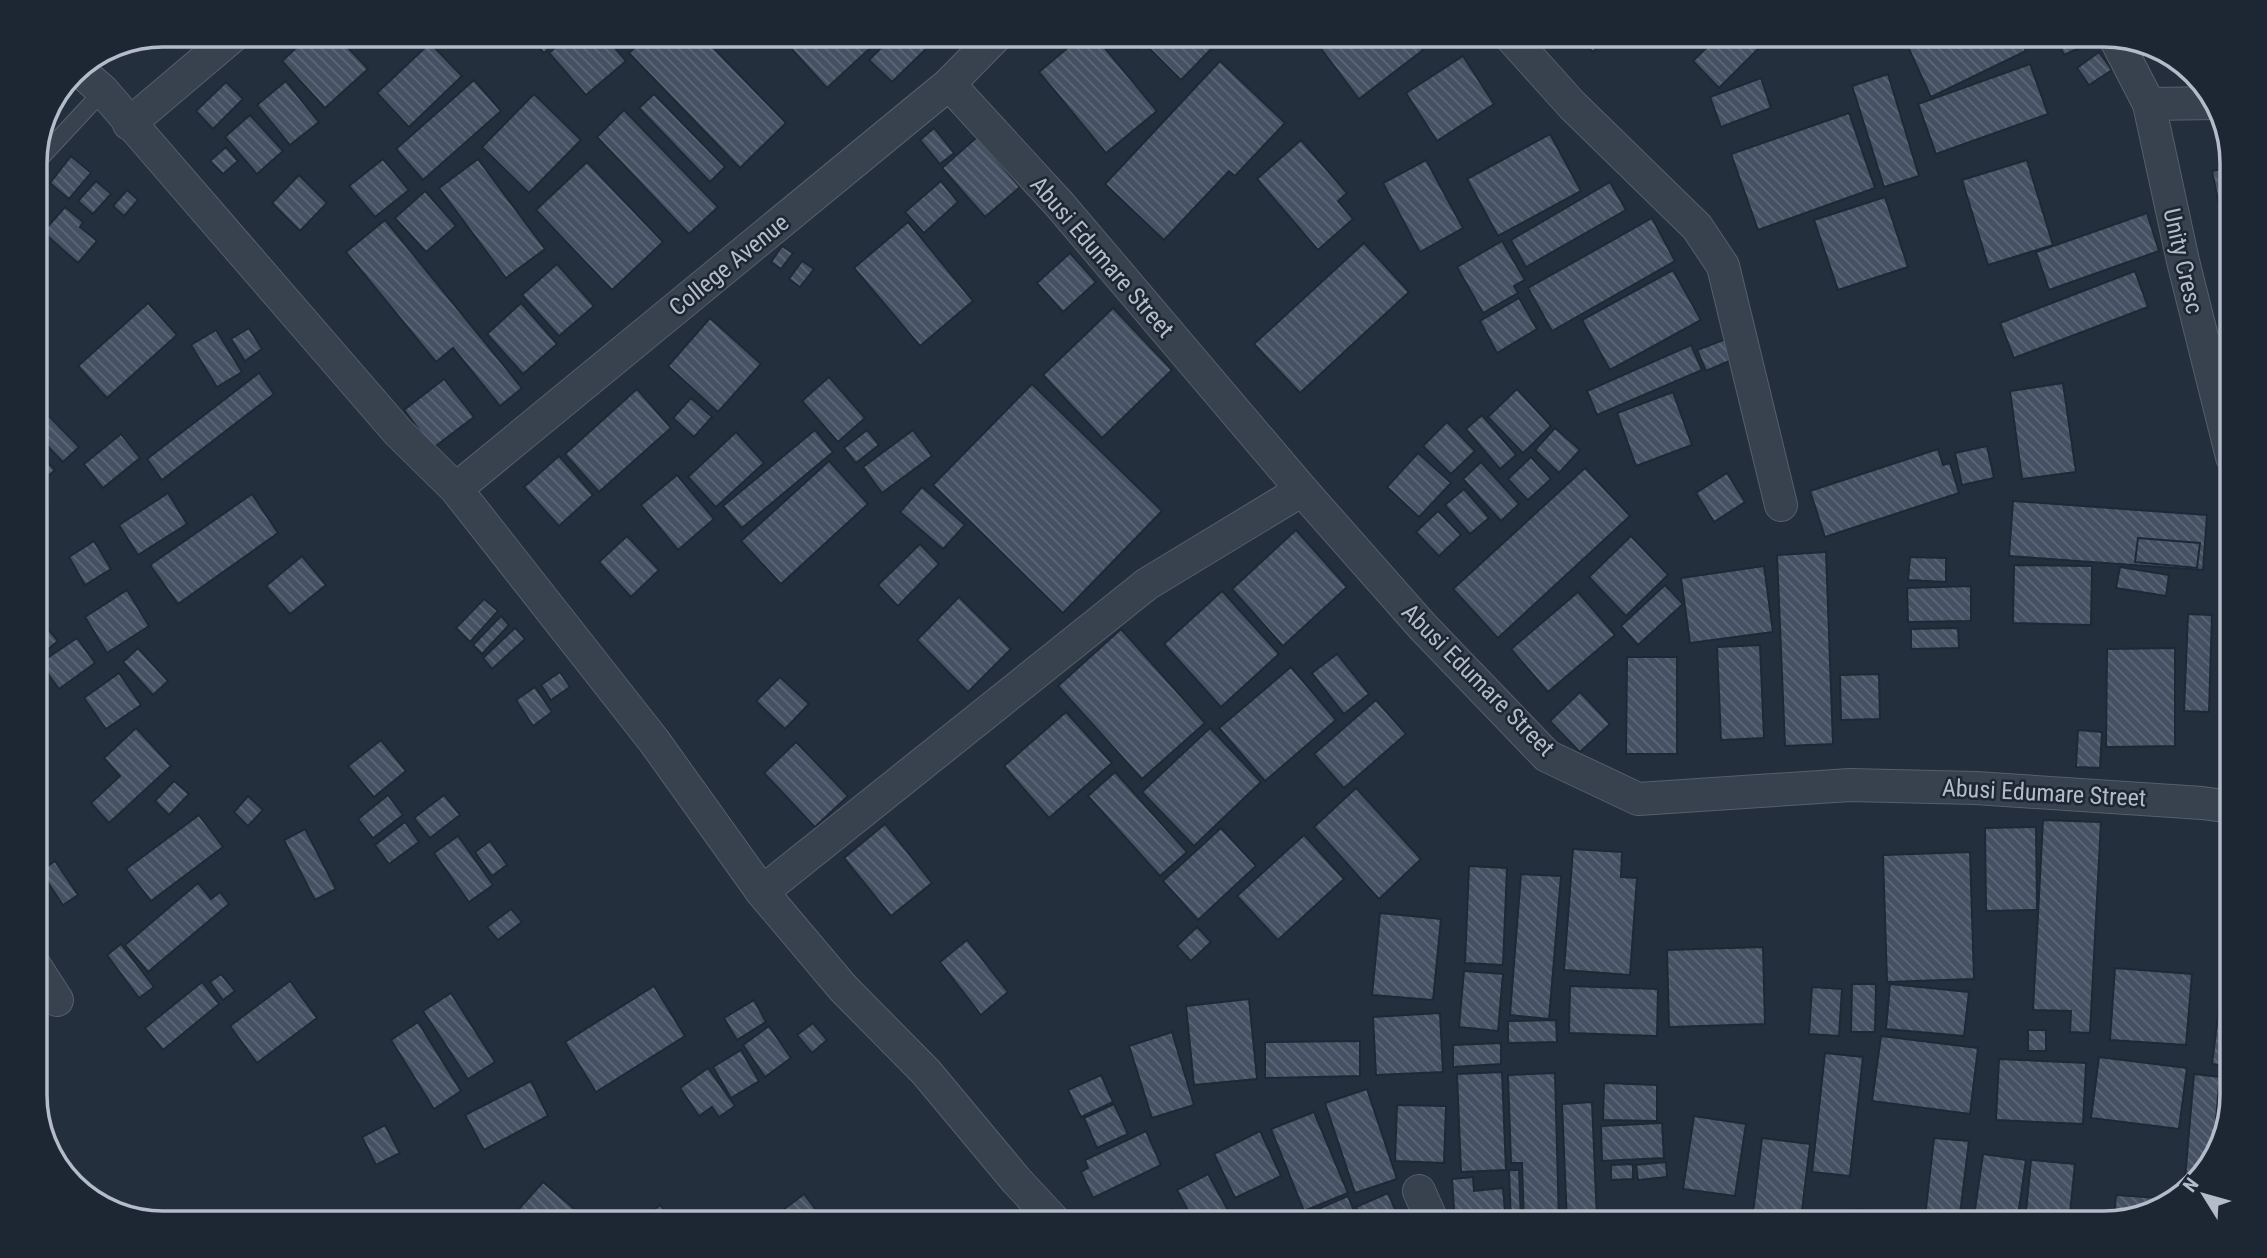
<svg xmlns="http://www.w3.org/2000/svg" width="2267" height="1258" font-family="'Roboto Condensed',sans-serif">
	<defs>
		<pattern id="building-back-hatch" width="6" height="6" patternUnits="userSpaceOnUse" patternTransform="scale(1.75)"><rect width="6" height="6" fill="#455162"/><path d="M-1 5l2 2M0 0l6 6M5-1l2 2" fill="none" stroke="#5d6877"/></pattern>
	</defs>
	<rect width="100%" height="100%" fill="#242f3e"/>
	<!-- building -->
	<g fill="url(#building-back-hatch)" stroke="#1f2835" stroke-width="2">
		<polygon points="310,35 336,35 368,69 325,108 282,61"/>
		<polygon points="527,35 563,35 544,53"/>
		<polygon points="570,35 604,35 626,61 586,95 549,53"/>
		<polygon points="648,35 701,35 786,123 740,168 629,53"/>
		<polygon points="779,35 877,35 880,39 827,88"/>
		<polygon points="894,35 916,35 928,47 892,82 869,60"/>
		<polygon points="1083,35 1094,35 1157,111 1106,153 1039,72"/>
		<polygon points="1124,35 1211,35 1218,42 1181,80 1144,43 1137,49"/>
		<polygon points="1326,35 1412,35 1423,50 1359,99 1316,42"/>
		<polygon points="1575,35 1609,35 1593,52"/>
		<polygon points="1719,35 1772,35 1719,88 1693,61"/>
		<polygon points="1934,35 2018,35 2026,51 1931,97 1908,47"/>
		<polygon points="2055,35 2084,35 2088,44 2064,55"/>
		<polygon points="430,43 462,76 409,127 377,93"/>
		<polygon points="2099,52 2112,70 2089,85 2077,68"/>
		<polygon points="1463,56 1494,104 1437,141 1406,93"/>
		<polygon points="1220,61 1285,123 1235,176 1229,171 1164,240 1105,184"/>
		<polygon points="2030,64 2048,114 1936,154 1918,104"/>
		<polygon points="1888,74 1919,176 1884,187 1852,86"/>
		<polygon points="1761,78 1771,108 1721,127 1710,97"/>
		<polygon points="474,80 501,111 423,180 396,149"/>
		<polygon points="286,81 319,122 290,145 257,105"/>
		<polygon points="226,82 243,99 213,129 196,111"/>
		<polygon points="534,94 581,140 529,193 482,147"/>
		<polygon points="654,94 725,167 710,182 639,108"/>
		<polygon points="624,110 718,207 689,234 597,137"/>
		<polygon points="1849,113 1875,188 1758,230 1731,154"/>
		<polygon points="250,115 283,151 257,174 225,137"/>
		<polygon points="934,128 954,153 940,164 920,140"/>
		<polygon points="1550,134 1581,191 1498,236 1467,179"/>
		<polygon points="977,137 1020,187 985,217 942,168"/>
		<polygon points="1301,140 1347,193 1338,201 1353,219 1318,250 1257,179"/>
		<polygon points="226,147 238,161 223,174 210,161"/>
		<polygon points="71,156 91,173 69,199 50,183"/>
		<polygon points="383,159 409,190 375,217 349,186"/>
		<polygon points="478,159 545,249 506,278 439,188"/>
		<polygon points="1426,160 1463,228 1420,252 1383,183"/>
		<polygon points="2027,160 2053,245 1988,265 1962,180"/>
		<polygon points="587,162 663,242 612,290 536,210"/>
		<polygon points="2232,167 2232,270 2212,171"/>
		<polygon points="299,175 327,203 300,231 272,203"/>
		<polygon points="96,181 111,194 93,214 78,201"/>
		<polygon points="941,181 958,202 924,233 905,212"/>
		<polygon points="1610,182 1626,210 1526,267 1511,240"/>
		<polygon points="127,190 138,200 124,216 113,206"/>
		<polygon points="425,191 456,226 426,252 395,218"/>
		<polygon points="1885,197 1908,267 1838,290 1814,220"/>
		<polygon points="65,207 83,222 80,227 97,241 78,263 43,232"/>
		<polygon points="2147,213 2159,251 2049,290 2036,252"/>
		<polygon points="1652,218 1675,261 1552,331 1528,288"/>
		<polygon points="385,220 522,388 500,406 453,348 436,362 346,252"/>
		<polygon points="908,222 973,301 920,346 854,268"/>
		<polygon points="1502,241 1525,280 1514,286 1518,293 1483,313 1457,267"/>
		<polygon points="1364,243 1409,292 1300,393 1254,344"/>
		<polygon points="782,246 793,253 781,269 771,262"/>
		<polygon points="1070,253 1096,282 1063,312 1037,283"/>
		<polygon points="802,261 814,269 800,287 789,279"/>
		<polygon points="557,264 594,306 559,336 522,295"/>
		<polygon points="1673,270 1701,320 1610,370 1582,320"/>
		<polygon points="2135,271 2148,307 2014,358 2000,323"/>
		<polygon points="1519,298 1537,329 1497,353 1480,321"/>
		<polygon points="148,303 177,335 107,398 78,366"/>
		<polygon points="521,303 557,344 523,374 487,334"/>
		<polygon points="1113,308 1172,370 1102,438 1043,375"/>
		<polygon points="710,318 761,364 718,412 668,366"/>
		<polygon points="249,328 262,349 245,361 231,339"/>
		<polygon points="35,330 46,342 35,351"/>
		<polygon points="216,330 242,372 217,387 191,345"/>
		<polygon points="1726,339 1734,359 1706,371 1697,350"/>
		<polygon points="1691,345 1702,370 1597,415 1587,391"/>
		<polygon points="259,373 274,394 162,480 147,459"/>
		<polygon points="829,377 865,418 838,442 802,401"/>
		<polygon points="444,379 474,417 433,448 404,410"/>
		<polygon points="2063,383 2076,472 2022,479 2010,391"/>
		<polygon points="1032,384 1162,511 1063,613 933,485"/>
		<polygon points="637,389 671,428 599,492 565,454"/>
		<polygon points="1517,389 1551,426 1523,453 1488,417"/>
		<polygon points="1673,392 1692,445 1636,466 1617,413"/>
		<polygon points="691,398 712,417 694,437 673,418"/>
		<polygon points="35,402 79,447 63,462 35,433"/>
		<polygon points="1482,415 1516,455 1500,469 1466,429"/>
		<polygon points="1447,422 1475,451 1451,474 1423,446"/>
		<polygon points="1555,428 1580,450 1559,473 1535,450"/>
		<polygon points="815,430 833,452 742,528 723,506"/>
		<polygon points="867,430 879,445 856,463 844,448"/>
		<polygon points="913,430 932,456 882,493 863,467"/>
		<polygon points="736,432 764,463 716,507 688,477"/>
		<polygon points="121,434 140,458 103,488 84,464"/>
		<polygon points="1987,446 1994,478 1962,485 1955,453"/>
		<polygon points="35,449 55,470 35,488"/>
		<polygon points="1938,449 1943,465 1950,463 1959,493 1825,537 1810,491"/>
		<polygon points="1418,453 1451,483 1419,517 1387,487"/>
		<polygon points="559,456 593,495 559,526 524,487"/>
		<polygon points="1531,457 1551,479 1528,500 1508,479"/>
		<polygon points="829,461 868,504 781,584 741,541"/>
		<polygon points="1481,462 1519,504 1501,521 1463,479"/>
		<polygon points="1585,468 1630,516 1498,638 1453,589"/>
		<polygon points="1727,473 1745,502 1714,522 1696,493"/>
		<polygon points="677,475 714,519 678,550 641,505"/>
		<polygon points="922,487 965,525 943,549 900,512"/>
		<polygon points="1464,489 1489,518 1470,534 1445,505"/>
		<polygon points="168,493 187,524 138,555 119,525"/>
		<polygon points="252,494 278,533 178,604 150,565"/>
		<polygon points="2013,501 2207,515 2203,570 2009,556"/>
		<polygon points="1438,511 1461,535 1439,556 1416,532"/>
		<polygon points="1296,530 1347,587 1283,646 1232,589"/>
		<polygon points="627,536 659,570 631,597 599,562"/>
		<polygon points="1631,536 1668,575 1626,616 1589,577"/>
		<polygon points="2138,538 2200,543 2197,568 2135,562"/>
		<polygon points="94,541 111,569 85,585 69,557"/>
		<polygon points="920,544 939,564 898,606 878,585"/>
		<polygon points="1826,552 1833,744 1785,746 1777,555"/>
		<polygon points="302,556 326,585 290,614 266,586"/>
		<polygon points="1910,557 1946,558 1946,582 1908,580"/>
		<polygon points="2014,565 2092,566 2091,625 2013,623"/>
		<polygon points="1764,566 1773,632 1690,643 1681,578"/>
		<polygon points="2120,567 2169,575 2166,596 2116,588"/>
		<polygon points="2231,579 2232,579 2232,612 2227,611"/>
		<polygon points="1665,585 1683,604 1638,645 1621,626"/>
		<polygon points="1971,586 1971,621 1908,622 1907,588"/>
		<polygon points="127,590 149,626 107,653 85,617"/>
		<polygon points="1222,591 1279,654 1221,707 1164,644"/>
		<polygon points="1578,592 1615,635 1548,692 1511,649"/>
		<polygon points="959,597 1011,649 968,692 917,640"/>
		<polygon points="484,599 498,611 470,642 456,628"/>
		<polygon points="2188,614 2212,615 2209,712 2184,711"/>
		<polygon points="501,616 509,625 482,654 473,645"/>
		<polygon points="43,623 58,641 42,654 35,646 35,629"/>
		<polygon points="2224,623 2232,623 2232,743 2221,743"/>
		<polygon points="515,628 525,639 492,669 483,658"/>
		<polygon points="1958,628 1959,648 1911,649 1911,629"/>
		<polygon points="1121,629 1205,723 1142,779 1058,686"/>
		<polygon points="77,638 95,663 59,689 40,663"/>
		<polygon points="1760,645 1764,738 1721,740 1717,647"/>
		<polygon points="138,648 168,681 153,695 123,662"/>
		<polygon points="2175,648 2175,746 2106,747 2107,649"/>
		<polygon points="1337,654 1369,694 1344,714 1312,673"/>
		<polygon points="1627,657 1677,657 1677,754 1626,754"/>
		<polygon points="1291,667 1336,720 1265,781 1219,728"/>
		<polygon points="560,672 570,687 551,700 541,685"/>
		<polygon points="119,673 141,705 106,729 84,698"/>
		<polygon points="1879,674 1880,719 1841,720 1840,675"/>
		<polygon points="780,677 809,704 785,729 756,701"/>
		<polygon points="535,687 552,712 533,726 516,700"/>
		<polygon points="1580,692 1610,724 1580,752 1550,721"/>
		<polygon points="1376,700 1406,734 1344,788 1314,754"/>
		<polygon points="1066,712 1112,763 1049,818 1004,766"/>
		<polygon points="136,728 171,766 109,823 91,803 120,776 104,758"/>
		<polygon points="1210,728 1261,782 1194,846 1142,792"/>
		<polygon points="2078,730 2102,732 2100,768 2076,767"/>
		<polygon points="381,740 406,771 374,797 348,766"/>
		<polygon points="796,742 848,796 815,827 764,773"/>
		<polygon points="1115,772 1187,852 1160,876 1088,796"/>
		<polygon points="174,781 189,794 169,815 155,801"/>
		<polygon points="1356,788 1421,859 1379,899 1314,827"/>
		<polygon points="388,795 403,815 373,838 358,819"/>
		<polygon points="444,795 460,815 430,838 414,818"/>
		<polygon points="248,796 263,810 248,826 234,812"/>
		<polygon points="199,815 223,847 151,901 126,869"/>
		<polygon points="2043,820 2101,822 2090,1033 2070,1032 2071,1011 2033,1010"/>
		<polygon points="405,822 419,842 389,864 375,845"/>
		<polygon points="885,824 932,883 891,916 844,858"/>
		<polygon points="2036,827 2037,910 1986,911 1985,828"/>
		<polygon points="1221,828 1256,866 1198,920 1163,881"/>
		<polygon points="305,829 336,889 315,900 284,840"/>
		<polygon points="1304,835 1344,879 1278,940 1237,896"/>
		<polygon points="458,836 493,885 469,902 434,853"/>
		<polygon points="490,841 507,865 492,876 475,852"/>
		<polygon points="1573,849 1622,852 1621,877 1637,878 1630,975 1564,970"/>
		<polygon points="1970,852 1974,979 1887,982 1883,855"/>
		<polygon points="55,861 78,895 63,905 40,871"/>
		<polygon points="1469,866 1507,868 1503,965 1465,963"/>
		<polygon points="1521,874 1561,876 1549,1019 1510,1015"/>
		<polygon points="198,883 211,899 220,892 229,904 148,972 125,945"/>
		<polygon points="511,909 522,922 498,940 487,927"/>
		<polygon points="1380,913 1441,919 1433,1000 1372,995"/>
		<polygon points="1197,927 1211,942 1191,961 1177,946"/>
		<polygon points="2228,935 2232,936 2232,1067 2212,1064"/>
		<polygon points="967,940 1008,992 981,1015 940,962"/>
		<polygon points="121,944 154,987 139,998 107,955"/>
		<polygon points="1763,947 1765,1024 1669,1027 1667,950"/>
		<polygon points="2115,968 2192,974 2186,1045 2110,1040"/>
		<polygon points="1464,971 1503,974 1498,1031 1459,1027"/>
		<polygon points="221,974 235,991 223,1000 210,982"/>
		<polygon points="290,981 317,1018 257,1063 230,1026"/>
		<polygon points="202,982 219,1004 163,1050 145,1028"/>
		<polygon points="1852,984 1876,984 1875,1032 1851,1032"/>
		<polygon points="1890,984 1969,992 1964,1036 1886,1029"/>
		<polygon points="654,986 685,1036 596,1092 565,1042"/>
		<polygon points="1570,986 1658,989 1657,1036 1569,1033"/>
		<polygon points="1812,987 1842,989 1839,1036 1809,1034"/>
		<polygon points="451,993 495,1062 468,1079 423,1011"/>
		<polygon points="1249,999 1257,1079 1194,1085 1186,1006"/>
		<polygon points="754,1000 766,1022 737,1040 724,1018"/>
		<polygon points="1440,1013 1443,1072 1376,1075 1373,1017"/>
		<polygon points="1556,1020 1557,1042 1508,1043 1508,1021"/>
		<polygon points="418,1022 461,1091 434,1109 391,1040"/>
		<polygon points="813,1023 827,1040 812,1053 797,1035"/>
		<polygon points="769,1026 791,1058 765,1077 743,1045"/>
		<rect x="2028" y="1030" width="18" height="21"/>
		<polygon points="1172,1032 1194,1105 1152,1118 1129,1046"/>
		<polygon points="1881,1036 1978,1048 1970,1114 1872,1101"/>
		<polygon points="1360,1041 1360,1076 1265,1078 1265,1042"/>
		<polygon points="1501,1043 1501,1064 1453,1067 1453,1045"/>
		<polygon points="741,1050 759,1081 731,1098 713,1067"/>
		<polygon points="1825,1053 1863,1057 1850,1176 1812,1172"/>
		<polygon points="2099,1057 2187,1068 2179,1129 2091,1118"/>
		<polygon points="1999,1059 2086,1063 2083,1124 1996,1120"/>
		<polygon points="708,1068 735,1106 719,1117 712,1107 699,1116 680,1088"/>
		<polygon points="1502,1072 1506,1170 1461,1172 1457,1074"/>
		<polygon points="1555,1073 1559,1223 1524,1223 1522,1163 1511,1163 1508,1075"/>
		<polygon points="2194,1074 2220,1077 2212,1161 2184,1190"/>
		<polygon points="1101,1075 1113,1102 1081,1117 1068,1090"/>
		<polygon points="2230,1075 2232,1076 2232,1095 2225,1121"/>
		<polygon points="531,1081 548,1116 484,1150 465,1115"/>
		<polygon points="1604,1083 1657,1085 1657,1121 1603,1120"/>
		<polygon points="1367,1089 1397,1179 1355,1193 1325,1103"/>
		<polygon points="1592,1102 1597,1220 1567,1222 1562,1104"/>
		<polygon points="1114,1104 1128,1134 1097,1148 1084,1118"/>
		<polygon points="1397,1105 1446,1106 1444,1163 1395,1161"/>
		<polygon points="1314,1112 1348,1193 1304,1211 1271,1129"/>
		<polygon points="1694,1116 1746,1124 1735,1196 1683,1189"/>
		<polygon points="1662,1123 1664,1158 1602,1161 1601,1126"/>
		<polygon points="385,1125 400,1153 376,1165 362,1137"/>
		<polygon points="1146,1131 1161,1165 1093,1198 1081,1172 1088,1168 1085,1160"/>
		<polygon points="1260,1131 1281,1176 1235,1198 1214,1154"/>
		<polygon points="1762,1138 1810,1144 1801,1219 1753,1213"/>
		<polygon points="1934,1138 1969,1141 1959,1222 1925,1217"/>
		<polygon points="1983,1154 2026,1160 2017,1223 1973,1223"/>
		<polygon points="2031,1160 2075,1164 2069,1223 2025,1223"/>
		<polygon points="1666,1162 1667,1177 1638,1180 1636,1165"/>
		<polygon points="1633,1164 1633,1179 1611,1180 1611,1165"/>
		<polygon points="1509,1170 1519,1170 1521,1221 1511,1222"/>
		<polygon points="1208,1174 1235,1223 1195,1223 1177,1190"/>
		<polygon points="1473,1177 1474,1191 1503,1188 1506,1223 1455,1223 1452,1179"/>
		<polygon points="543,1182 580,1214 572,1223 513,1223 509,1220"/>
		<polygon points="1388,1193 1401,1223 1363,1223 1356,1207"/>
		<polygon points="804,1194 826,1223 773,1223 770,1220"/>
		<polygon points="2116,1195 2174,1199 2168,1206 2114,1220"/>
		<polygon points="1348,1196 1359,1223 1307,1223 1304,1215"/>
		<polygon points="660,1205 675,1223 638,1223"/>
		<polygon points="1172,1209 1182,1223 1151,1223"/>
		<polygon points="1856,1209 1880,1211 1879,1223 1855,1223"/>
	</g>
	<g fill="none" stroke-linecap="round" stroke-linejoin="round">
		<!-- lane casing -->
		<g stroke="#565f6c" stroke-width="18">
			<polyline id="lane" points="35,164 103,91"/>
		</g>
		<!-- street casing -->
		<g stroke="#565f6c" stroke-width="34">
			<g id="street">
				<polyline points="1509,35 1572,105 1697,227 1723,266 1781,505"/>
				<polyline points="2115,38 2149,104 2183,261 2232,457"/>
				<polyline points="78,69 103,91 398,432 456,489 654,741 762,892 843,988 926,1072 1016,1180 1056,1223"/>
				<polyline points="949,84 1060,205 1302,490 1423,627 1547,756 1638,799 1850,785 1976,788 2202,803 2232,807"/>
				<polyline points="2149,104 2216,103"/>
				<polyline points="129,124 234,35"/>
				<polyline points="456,489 949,84 997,35"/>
				<polyline points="762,892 1147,584 1302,490"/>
				<polyline points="35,966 57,1000"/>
				<polyline points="1419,1191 1433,1223"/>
			</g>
		</g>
		<!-- lane -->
		<use href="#lane" stroke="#38414e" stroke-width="16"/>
		<!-- street -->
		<use href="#street" stroke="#38414e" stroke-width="32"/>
	</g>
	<g text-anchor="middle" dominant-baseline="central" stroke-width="5" stroke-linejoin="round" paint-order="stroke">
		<!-- street labels -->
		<g font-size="24" fill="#b4bcc9" stroke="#1d2633">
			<text transform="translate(1102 257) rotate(49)">Abusi Edumare Street</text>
			<text transform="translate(2183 261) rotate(77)">Unity Cresc</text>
			<text transform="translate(729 265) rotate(-39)">College Avenue</text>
			<text transform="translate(1478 680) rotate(45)">Abusi Edumare Street</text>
			<text transform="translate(2044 793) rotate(3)">Abusi Edumare Street</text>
		</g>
	</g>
	<!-- crop -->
	<path d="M0 0H2267V1258H0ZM163 47H2104A116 116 0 0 1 2220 163V1095A116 116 0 0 1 2104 1211H163A116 116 0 0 1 47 1095V163A116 116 0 0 1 163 47Z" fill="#1d2633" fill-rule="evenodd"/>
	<path fill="none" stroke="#b4bcc9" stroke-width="3.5" d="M163 47H2104A116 116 0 0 1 2220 163V1095A116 116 0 0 1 2104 1211H163A116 116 0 0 1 47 1095V163A116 116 0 0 1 163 47Z"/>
	<!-- north arrow -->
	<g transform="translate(2204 1195) rotate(307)" stroke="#1d2633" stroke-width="5" paint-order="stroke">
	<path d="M0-5L12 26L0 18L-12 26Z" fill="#b4bcc9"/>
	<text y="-10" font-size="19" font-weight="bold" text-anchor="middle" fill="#b4bcc9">N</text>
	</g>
</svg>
